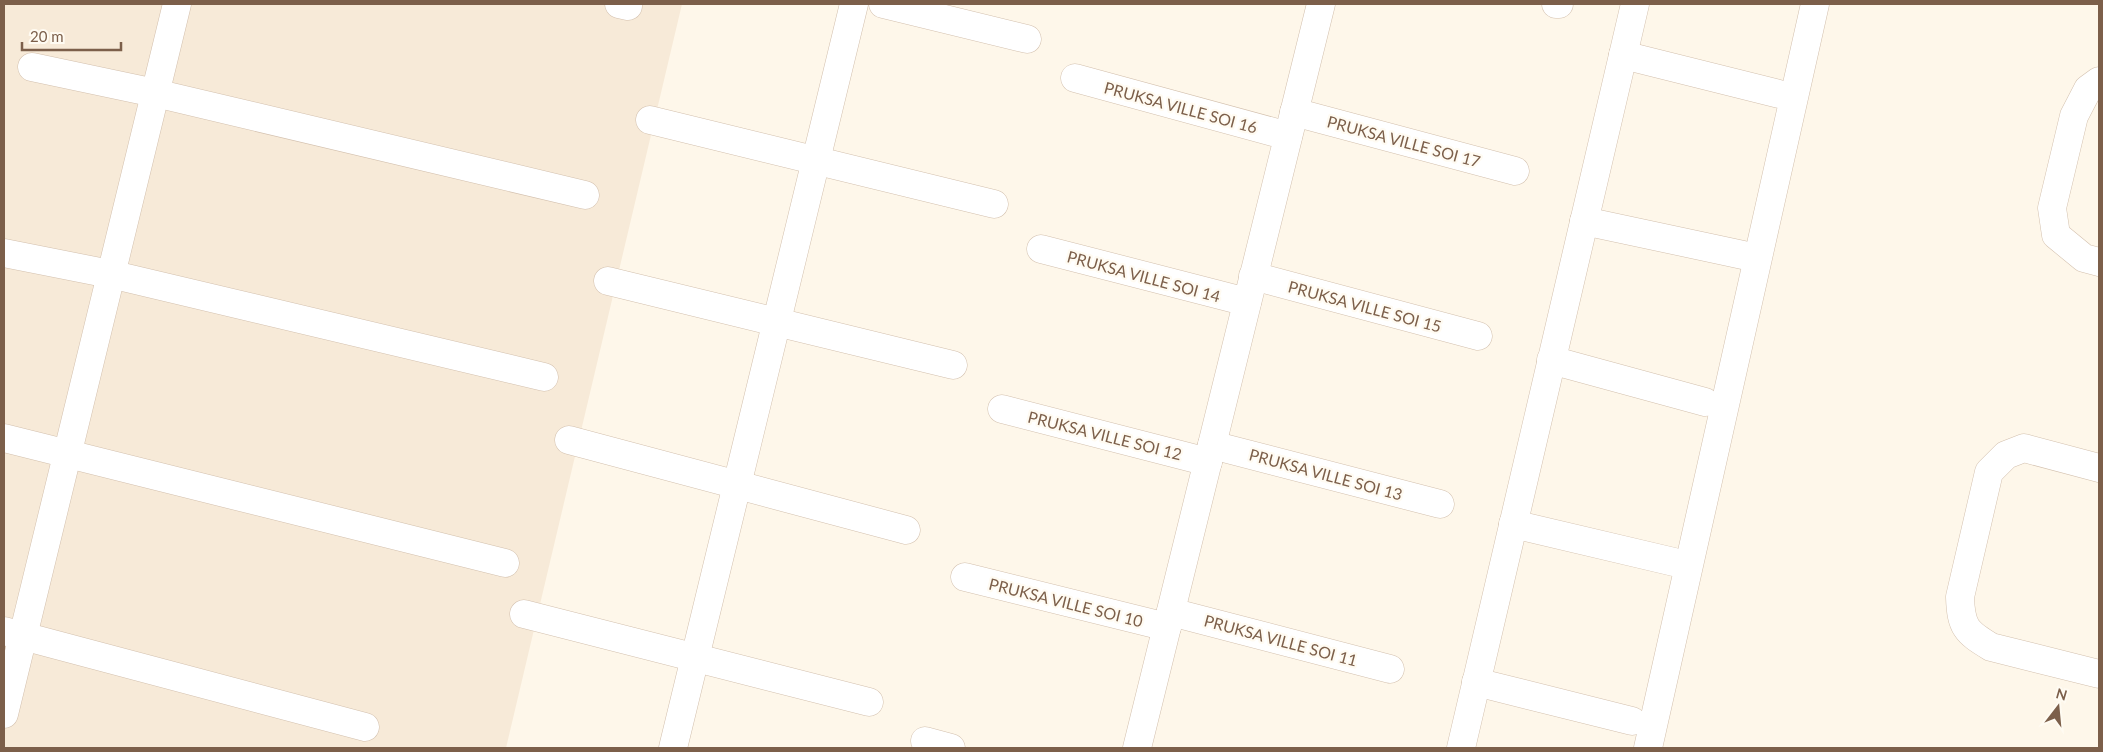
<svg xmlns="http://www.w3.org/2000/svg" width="2103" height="752" font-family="Lato,sans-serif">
	<rect width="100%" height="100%" fill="#fef7ea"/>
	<!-- residential -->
	<polygon fill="#f7ead8" points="4,4 682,4 506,748 4,748"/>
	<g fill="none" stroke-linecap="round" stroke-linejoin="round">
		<!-- street casing -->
		<g stroke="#d3c0ae" stroke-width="29">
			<g id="street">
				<polyline points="619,4 628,6"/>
				<polyline points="883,4 1027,39"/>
				<polyline points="1556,4 1559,4"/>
				<polyline points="1623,55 1779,94"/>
				<polyline points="32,67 155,93 585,195"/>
				<polyline points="1075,78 1288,136"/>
				<polyline points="2099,81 2088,89 2074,116 2052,208 2056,235 2084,258 2099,262"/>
				<polyline points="1294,112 1515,171"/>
				<polyline points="650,120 994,204"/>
				<polyline points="1584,221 1743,255"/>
				<polyline points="1041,249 1247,302"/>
				<polyline points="4,253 110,274 544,377"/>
				<polyline points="1253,276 1478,336"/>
				<polyline points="608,281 953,365"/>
				<polyline points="1551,360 1705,402"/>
				<polyline points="1002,409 1208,462"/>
				<polyline points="4,438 505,563"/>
				<polyline points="569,440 906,530"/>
				<polyline points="1212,445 1440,504"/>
				<path d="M2099,468L2024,448L2006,455L1989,472L1960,597C1961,627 1966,632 1991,647L2099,674"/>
				<polyline points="1513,524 1674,562"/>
				<polyline points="965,577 1167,627"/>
				<polyline points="1171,612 1390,669"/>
				<polyline points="524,614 869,702"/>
				<polyline points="4,631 365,727"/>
				<polyline points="1476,682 1632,721"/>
				<polyline points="4,714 177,4"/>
				<polyline points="925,741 951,748"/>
				<polyline points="673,748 854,4"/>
				<polyline points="1137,748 1321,4"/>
				<polyline points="1461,748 1635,4"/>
				<polyline points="1648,748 1815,4"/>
			</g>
		</g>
		<!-- street -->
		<use href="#street" stroke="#fff" stroke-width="28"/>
	</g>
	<g text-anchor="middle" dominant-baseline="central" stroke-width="4.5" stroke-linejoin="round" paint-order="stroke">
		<!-- street labels -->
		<g font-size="16" fill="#7c5f4a" stroke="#fffbf2">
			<text transform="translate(1181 107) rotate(15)">PRUKSA VILLE SOI 16</text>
			<text transform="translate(1404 141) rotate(15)">PRUKSA VILLE SOI 17</text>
			<text transform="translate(1144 276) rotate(15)">PRUKSA VILLE SOI 14</text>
			<text transform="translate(1365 306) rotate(15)">PRUKSA VILLE SOI 15</text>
			<text transform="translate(1105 435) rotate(14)">PRUKSA VILLE SOI 12</text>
			<text transform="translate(1326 474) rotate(15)">PRUKSA VILLE SOI 13</text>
			<text transform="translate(1066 602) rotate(14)">PRUKSA VILLE SOI 10</text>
			<text transform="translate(1281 640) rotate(15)">PRUKSA VILLE SOI 11</text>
		</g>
	</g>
	<!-- border -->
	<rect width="2103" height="752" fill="none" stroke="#7c5f4a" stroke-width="10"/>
	<!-- north arrow -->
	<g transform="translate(2058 707) rotate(16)" stroke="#fffbf2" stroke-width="4" paint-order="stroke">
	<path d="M0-4L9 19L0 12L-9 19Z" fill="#7c5f4a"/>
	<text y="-8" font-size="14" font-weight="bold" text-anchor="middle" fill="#7c5f4a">N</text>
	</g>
	<!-- scale -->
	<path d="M22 42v8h99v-8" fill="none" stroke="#7c5f4a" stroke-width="2.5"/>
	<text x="30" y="42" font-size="15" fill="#7c5f4a" stroke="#fffbf2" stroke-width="4" paint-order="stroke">20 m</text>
</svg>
